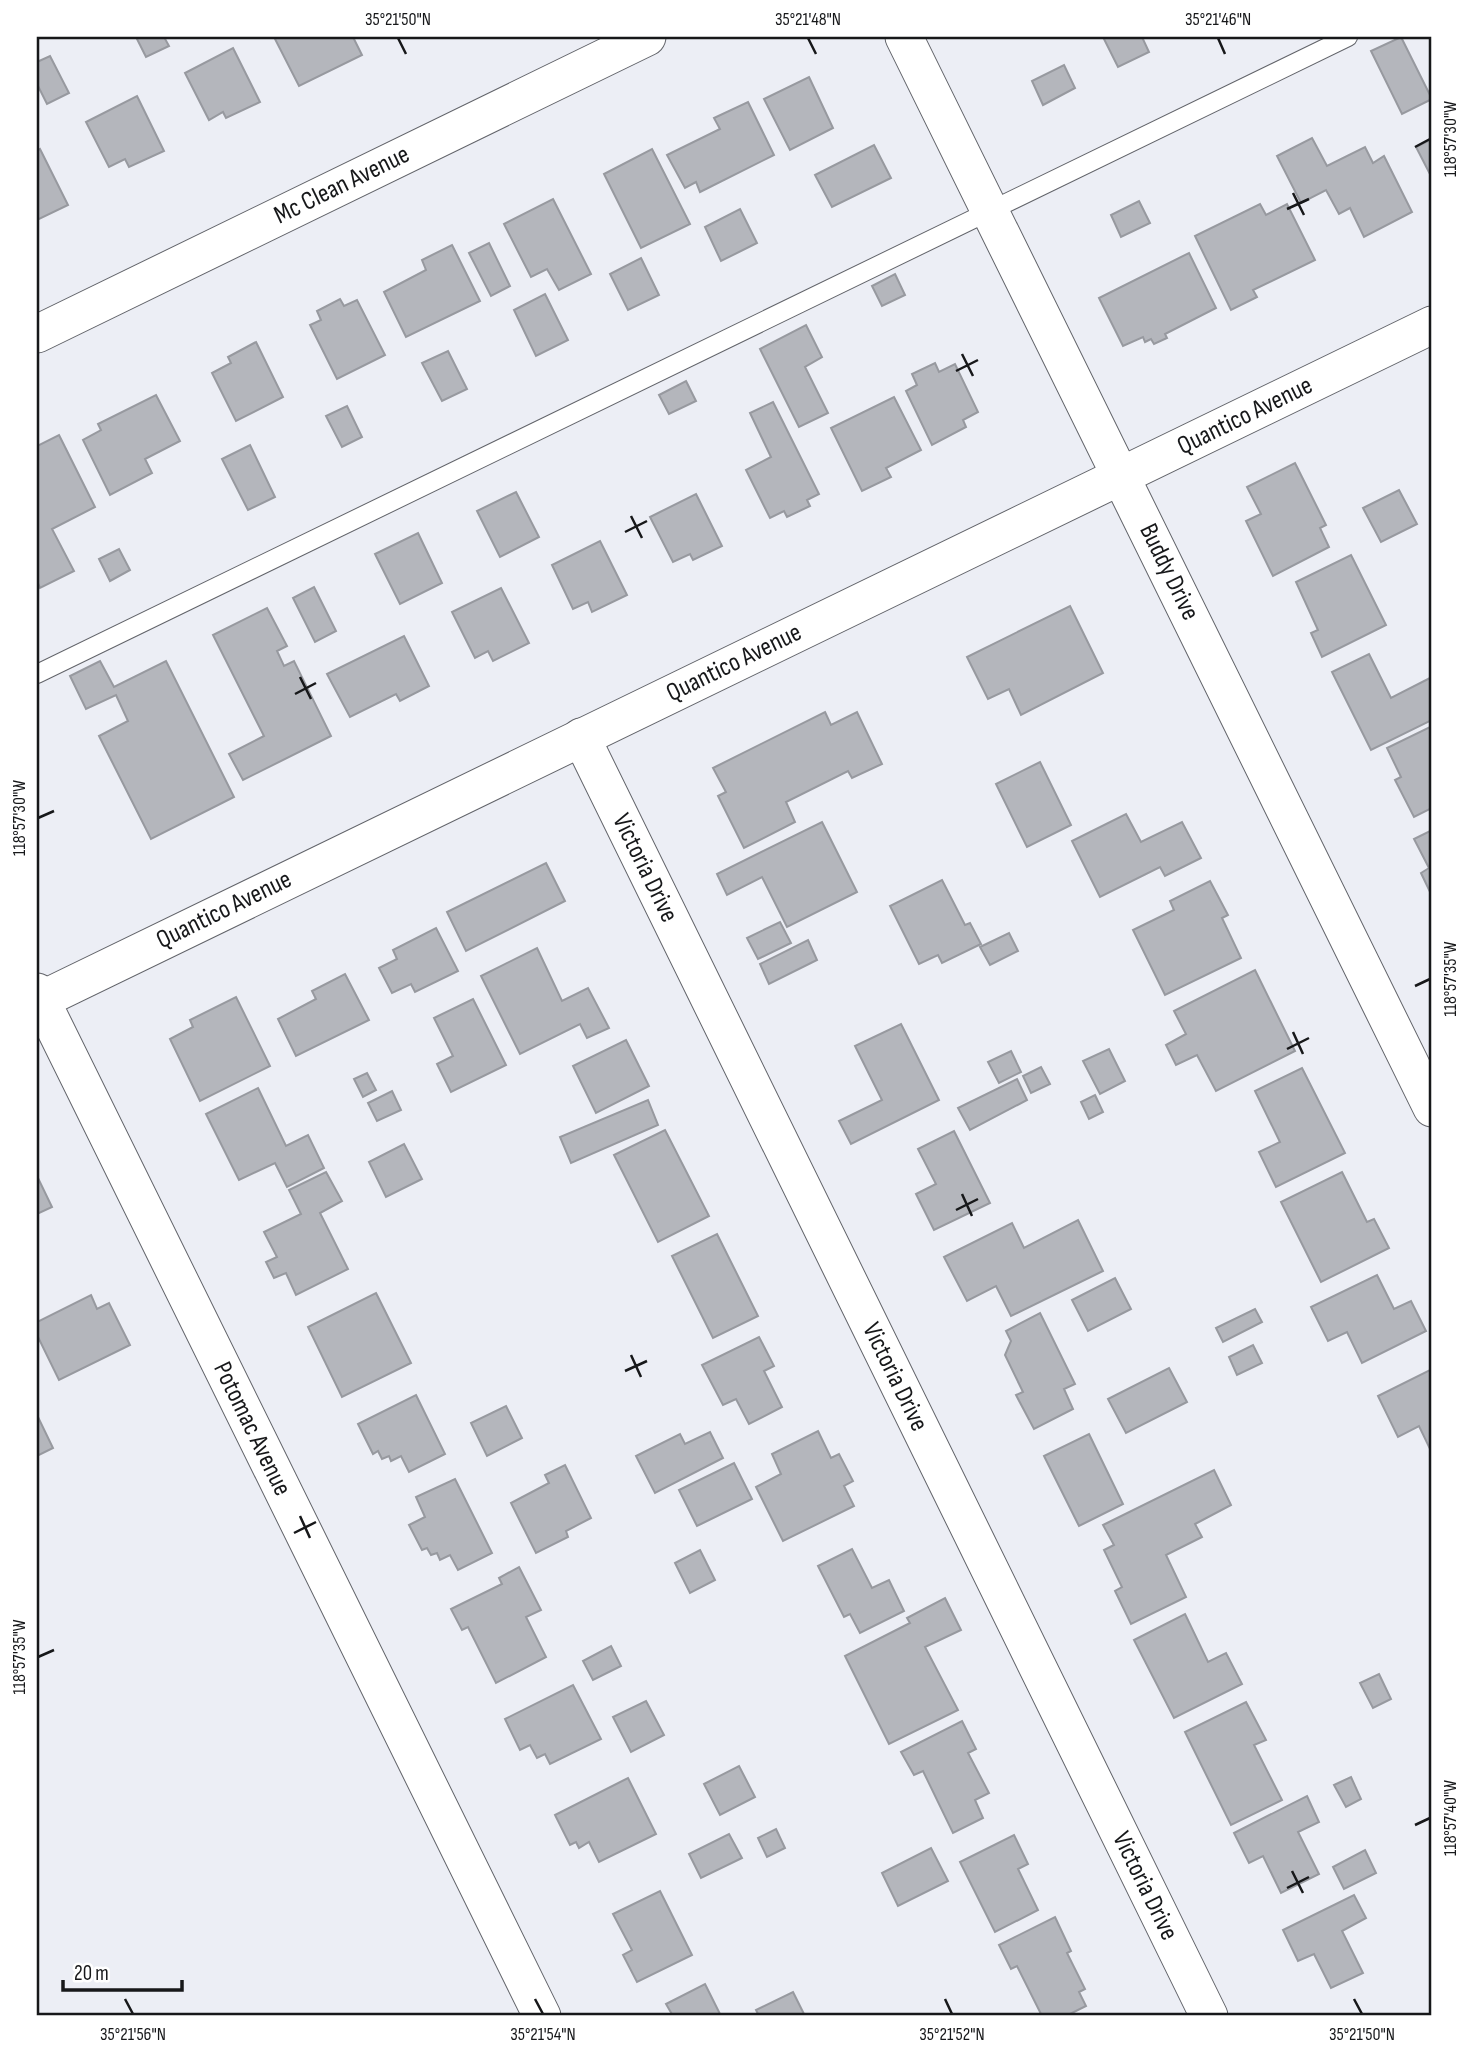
<svg xmlns="http://www.w3.org/2000/svg" width="1469" height="2053" font-family="'Sofia Sans Condensed',sans-serif">
	<rect width="100%" height="100%" fill="#eceef5"/>
	<!-- building -->
	<g fill="#b4b6bc" stroke="#97999f" stroke-width="2">
		<polygon points="136,37 164,37 169,46 146,57"/>
		<polygon points="274,37 353,37 362,55 299,86"/>
		<polygon points="1103,37 1142,37 1149,52 1118,67"/>
		<polygon points="1401,37 1432,99 1402,114 1371,51"/>
		<polygon points="233,48 260,102 226,118 223,112 209,120 185,73"/>
		<polygon points="50,56 69,93 47,104 37,84 37,62"/>
		<polygon points="1064,65 1075,88 1043,105 1032,81"/>
		<polygon points="809,77 833,128 790,150 764,99"/>
		<polygon points="137,96 164,151 129,167 125,159 109,167 86,122"/>
		<polygon points="748,102 774,155 700,192 696,182 685,188 667,155 720,129 714,118"/>
		<polygon points="1312,138 1327,166 1365,147 1373,163 1384,156 1412,212 1364,237 1350,208 1339,214 1326,190 1301,203 1277,156"/>
		<polygon points="1432,139 1432,178 1416,147"/>
		<polygon points="874,145 891,178 832,207 815,175"/>
		<polygon points="40,149 68,205 37,220 37,151"/>
		<polygon points="652,149 690,224 641,248 604,174"/>
		<polygon points="553,199 591,274 559,290 547,269 531,277 504,224"/>
		<polygon points="1139,201 1150,223 1121,237 1111,215"/>
		<polygon points="1260,204 1266,215 1287,204 1315,260 1253,290 1257,297 1231,310 1195,236"/>
		<polygon points="740,209 757,243 721,261 705,227"/>
		<polygon points="489,243 510,286 491,296 469,253"/>
		<polygon points="452,245 480,301 406,337 384,292 426,270 422,260"/>
		<polygon points="1189,253 1216,308 1165,334 1167,338 1154,344 1151,339 1145,342 1143,337 1123,346 1099,298"/>
		<polygon points="641,258 659,295 628,310 610,274"/>
		<polygon points="895,274 905,295 882,306 872,286"/>
		<polygon points="545,294 568,340 536,356 514,310"/>
		<polygon points="340,299 344,306 357,300 385,355 337,379 310,325 321,320 317,311"/>
		<polygon points="806,325 822,357 805,367 828,413 799,427 760,349"/>
		<polygon points="256,342 283,397 236,421 212,373 231,363 228,357"/>
		<polygon points="448,351 467,389 442,401 422,363"/>
		<polygon points="935,363 939,372 955,364 978,412 963,420 966,427 932,445 906,391 917,385 912,374"/>
		<polygon points="686,381 696,401 669,414 659,395"/>
		<polygon points="156,395 180,441 145,459 152,473 110,495 83,440 101,430 98,424"/>
		<polygon points="894,397 921,450 886,468 891,477 862,491 831,428"/>
		<polygon points="773,402 819,494 807,500 810,506 787,517 784,511 770,518 746,470 771,457 750,413"/>
		<polygon points="347,406 362,437 342,447 326,416"/>
		<polygon points="59,435 95,507 52,529 74,571 40,588 37,581 37,446"/>
		<polygon points="250,445 275,497 248,510 222,459"/>
		<polygon points="1295,463 1326,525 1320,528 1329,547 1273,576 1246,521 1261,514 1247,487"/>
		<polygon points="1399,490 1417,524 1381,542 1363,508"/>
		<polygon points="516,492 539,537 500,557 477,511"/>
		<polygon points="696,494 722,546 693,560 690,554 673,562 650,517"/>
		<polygon points="418,533 442,583 400,604 375,554"/>
		<polygon points="600,541 627,595 592,612 588,602 573,609 552,565"/>
		<polygon points="119,549 130,570 110,581 99,559"/>
		<polygon points="1351,555 1386,625 1322,657 1311,633 1318,630 1296,582"/>
		<polygon points="314,587 336,631 315,642 293,598"/>
		<polygon points="501,588 529,643 493,661 488,651 475,658 452,612"/>
		<polygon points="1070,606 1103,673 1021,715 1009,689 988,699 967,657"/>
		<polygon points="267,608 287,646 277,651 284,666 294,661 331,736 243,780 229,754 264,736 213,635"/>
		<polygon points="404,636 429,686 400,701 396,694 350,717 327,674"/>
		<polygon points="1369,654 1391,698 1432,677 1432,720 1371,750 1332,672"/>
		<polygon points="100,661 114,687 166,661 234,797 151,839 99,736 128,721 116,695 86,709 70,676"/>
		<polygon points="825,712 831,725 857,712 882,764 852,778 848,771 786,802 795,822 744,848 718,796 726,792 713,768"/>
		<polygon points="1432,726 1432,808 1414,817 1395,780 1401,777 1387,748"/>
		<polygon points="1040,762 1071,825 1027,847 996,784"/>
		<polygon points="1126,814 1141,842 1182,822 1201,858 1165,876 1160,867 1100,897 1072,841"/>
		<polygon points="822,822 857,892 787,927 762,877 727,895 717,874"/>
		<polygon points="1432,830 1432,896 1421,873 1429,868 1414,839"/>
		<polygon points="546,863 565,901 466,951 447,912"/>
		<polygon points="942,880 965,925 970,923 981,944 942,963 938,955 919,964 890,906"/>
		<polygon points="1210,881 1228,915 1222,918 1241,958 1165,995 1133,930 1174,910 1170,901"/>
		<polygon points="780,922 791,943 758,959 747,938"/>
		<polygon points="436,928 458,971 415,992 411,984 392,993 379,968 397,959 393,950"/>
		<polygon points="1009,933 1018,951 990,965 980,947"/>
		<polygon points="808,940 817,960 769,984 760,964"/>
		<polygon points="537,948 562,1001 588,988 609,1028 587,1038 580,1024 520,1054 481,976"/>
		<polygon points="1255,970 1295,1051 1216,1091 1197,1055 1176,1065 1166,1045 1186,1034 1174,1011"/>
		<polygon points="345,974 369,1020 296,1056 278,1019 316,999 312,991"/>
		<polygon points="236,997 270,1066 200,1101 170,1039 193,1027 190,1020"/>
		<polygon points="473,999 506,1065 451,1092 437,1064 453,1056 434,1018"/>
		<polygon points="901,1024 939,1100 851,1144 839,1121 882,1100 855,1046"/>
		<polygon points="626,1040 649,1086 596,1113 573,1066"/>
		<polygon points="1109,1049 1125,1081 1100,1094 1083,1061"/>
		<polygon points="1011,1051 1021,1072 999,1083 988,1062"/>
		<polygon points="1041,1067 1050,1084 1031,1093 1023,1076"/>
		<polygon points="1302,1068 1345,1153 1276,1187 1259,1152 1280,1142 1255,1091"/>
		<polygon points="367,1073 376,1090 363,1097 354,1079"/>
		<polygon points="1017,1079 1027,1100 970,1130 958,1108"/>
		<polygon points="258,1088 286,1146 308,1135 324,1168 287,1187 275,1163 239,1180 206,1114"/>
		<polygon points="392,1091 401,1110 377,1121 368,1103"/>
		<polygon points="1095,1095 1103,1112 1089,1119 1081,1102"/>
		<polygon points="648,1100 658,1125 571,1163 560,1137"/>
		<polygon points="665,1130 709,1216 658,1242 614,1155"/>
		<polygon points="954,1131 990,1203 934,1230 916,1194 936,1184 918,1149"/>
		<polygon points="404,1144 422,1179 386,1197 369,1162"/>
		<polygon points="326,1172 342,1201 320,1213 348,1269 296,1295 286,1273 274,1278 266,1262 277,1257 264,1232 301,1214 289,1190"/>
		<polygon points="1342,1172 1367,1222 1374,1219 1389,1248 1321,1282 1281,1202"/>
		<polygon points="37,1176 52,1207 37,1214"/>
		<polygon points="1078,1220 1103,1271 1011,1316 996,1286 967,1301 944,1257 1012,1223 1024,1248"/>
		<polygon points="717,1234 758,1316 713,1338 672,1256"/>
		<polygon points="1377,1275 1394,1309 1411,1301 1426,1331 1362,1363 1347,1332 1328,1341 1311,1307"/>
		<polygon points="1115,1278 1131,1309 1088,1331 1072,1300"/>
		<polygon points="376,1293 411,1363 342,1397 308,1327"/>
		<polygon points="91,1295 97,1309 109,1303 130,1345 59,1380 37,1335 37,1322"/>
		<polygon points="1255,1309 1262,1322 1223,1342 1216,1328"/>
		<polygon points="1040,1313 1075,1384 1064,1389 1073,1409 1034,1429 1016,1395 1023,1392 1005,1355 1011,1341 1006,1331"/>
		<polygon points="759,1337 774,1366 764,1371 782,1407 749,1424 736,1399 723,1405 702,1365"/>
		<polygon points="1253,1345 1262,1363 1237,1375 1229,1357"/>
		<polygon points="1169,1368 1187,1402 1126,1433 1108,1399"/>
		<polygon points="1432,1369 1432,1453 1419,1426 1398,1437 1378,1396"/>
		<polygon points="416,1395 445,1454 409,1472 401,1456 391,1461 389,1456 382,1459 378,1451 373,1454 358,1424"/>
		<polygon points="506,1406 522,1438 487,1456 471,1423"/>
		<polygon points="37,1415 53,1448 37,1456"/>
		<polygon points="818,1431 831,1458 839,1454 853,1481 844,1486 854,1506 783,1541 756,1487 781,1474 772,1454"/>
		<polygon points="710,1432 723,1458 655,1493 636,1456 680,1434 685,1444"/>
		<polygon points="1089,1434 1123,1504 1079,1526 1044,1456"/>
		<polygon points="734,1463 752,1499 697,1526 679,1490"/>
		<polygon points="565,1465 591,1518 566,1531 568,1537 536,1553 511,1503 549,1483 545,1475"/>
		<polygon points="1214,1470 1231,1505 1195,1524 1202,1537 1166,1555 1186,1597 1131,1624 1115,1591 1122,1587 1104,1550 1114,1545 1103,1525"/>
		<polygon points="455,1479 492,1553 458,1570 450,1555 440,1560 437,1553 431,1555 427,1548 422,1550 409,1525 425,1517 416,1497"/>
		<polygon points="852,1549 872,1588 889,1580 904,1611 860,1633 850,1614 844,1617 818,1566"/>
		<polygon points="700,1550 715,1580 690,1593 675,1563"/>
		<polygon points="519,1567 541,1610 526,1617 546,1657 496,1683 468,1627 462,1630 451,1609 502,1584 499,1578"/>
		<polygon points="945,1598 961,1630 925,1647 958,1710 889,1744 845,1656 910,1623 907,1618"/>
		<polygon points="1185,1614 1208,1662 1226,1653 1242,1684 1174,1718 1134,1640"/>
		<polygon points="611,1646 621,1666 593,1680 583,1661"/>
		<polygon points="1379,1674 1391,1699 1373,1708 1360,1683"/>
		<polygon points="573,1685 601,1739 550,1764 545,1754 537,1758 530,1745 520,1750 505,1719"/>
		<polygon points="646,1701 664,1735 631,1752 613,1717"/>
		<polygon points="1246,1702 1266,1740 1254,1745 1282,1800 1231,1825 1185,1732"/>
		<polygon points="962,1721 976,1749 968,1753 989,1793 975,1800 983,1818 953,1833 923,1771 914,1775 901,1752"/>
		<polygon points="739,1766 755,1797 720,1815 704,1784"/>
		<polygon points="1351,1777 1361,1799 1346,1807 1334,1785"/>
		<polygon points="628,1778 656,1834 599,1862 589,1842 579,1848 576,1842 570,1845 555,1815"/>
		<polygon points="1307,1796 1319,1822 1298,1832 1319,1874 1281,1893 1263,1856 1249,1863 1234,1833"/>
		<polygon points="776,1829 785,1848 767,1857 758,1838"/>
		<polygon points="729,1834 742,1858 701,1878 689,1854"/>
		<polygon points="1014,1835 1028,1864 1018,1869 1038,1910 995,1932 960,1862"/>
		<polygon points="931,1848 948,1881 898,1906 882,1873"/>
		<polygon points="1365,1850 1376,1873 1344,1889 1333,1867"/>
		<polygon points="660,1891 692,1955 637,1982 623,1955 632,1950 613,1914"/>
		<polygon points="1354,1895 1366,1918 1342,1931 1363,1973 1331,1988 1314,1954 1298,1961 1283,1930"/>
		<polygon points="1055,1917 1071,1951 1067,1953 1085,1989 1079,1992 1086,2006 1066,2016 1042,2016 1017,1966 1011,1969 999,1945"/>
		<polygon points="705,1984 721,2016 673,2016 666,2004"/>
		<polygon points="793,1992 805,2016 759,2016 756,2010"/>
	</g>
	<g fill="none" stroke-linecap="round" stroke-linejoin="round">
		<!-- service casing -->
		<g stroke="#62646a" stroke-width="20">
			<polyline id="service" points="37,674 1348,37"/>
		</g>
		<!-- minor casing -->
		<g stroke="#62646a" stroke-width="39">
			<g id="minor">
				<polyline points="904,37 1432,1108"/>
				<polyline points="37,334 647,37"/>
				<polyline points="581,737 1209,2016"/>
				<polyline points="37,992 542,2016"/>
				<polyline points="37,1002 1432,325"/>
			</g>
		</g>
		<!-- service -->
		<use href="#service" stroke="#fff" stroke-width="18"/>
		<!-- minor -->
		<use href="#minor" stroke="#fff" stroke-width="37"/>
	</g>
	<!-- ticks -->
	<path fill="none" stroke="#17181a" stroke-width="2.5" d="M398,38L406,54M808,38L816,54M1218,38L1225,54M1415,147L1430,139M1293,193L1304,215M1287,209L1309,199M962,354L973,376M956,371L978,360M631,516L642,538M625,532L647,521M300,677L311,699M295,694L316,683M38,818L54,811M1415,986L1430,979M1293,1032L1303,1054M1287,1049L1309,1038M962,1194L972,1216M956,1210L978,1199M631,1355L641,1377M625,1371L647,1361M300,1516L310,1538M294,1533L316,1522M38,1657L54,1650M1415,1825L1430,1818M1292,1871L1303,1893M1287,1888L1309,1877M125,1999L133,2014M535,1999L543,2014M945,1999L952,2014M1354,1999L1362,2014"/>
	<g text-anchor="middle" dominant-baseline="central" stroke-width="5" stroke-linejoin="round" paint-order="stroke">
		<!-- street labels -->
		<g font-size="26" fill="#17181a" stroke="#fff">
			<text transform="translate(342 185) rotate(-26)">Mc Clean Avenue</text>
			<text transform="translate(1245 416) rotate(-26)">Quantico Avenue</text>
			<text transform="translate(1169 572) rotate(64)">Buddy Drive</text>
			<text transform="translate(734 663) rotate(-26)">Quantico Avenue</text>
			<text transform="translate(645 868) rotate(64)">Victoria Drive</text>
			<text transform="translate(224 910) rotate(-26)">Quantico Avenue</text>
			<text transform="translate(895 1377) rotate(64)">Victoria Drive</text>
			<text transform="translate(252 1429) rotate(64)">Potomac Avenue</text>
			<text transform="translate(1145 1886) rotate(64)">Victoria Drive</text>
		</g>
	</g>
	<!-- border -->
	<rect width="1469" height="2053" fill="none" stroke="#ffffff" stroke-width="77"/>
	<!-- scale -->
	<path d="M63 1980v10h119v-10" fill="none" stroke="#17181a" stroke-width="3.5"/>
	<text x="74" y="1980" font-size="21" fill="#17181a" stroke="#ffffff" stroke-width="5" paint-order="stroke">20 m</text>
	<rect x="38" y="38" width="1392" height="1976" fill="none" stroke="#17181a" stroke-width="2.5"/>
	<g font-size="18" text-anchor="middle" fill="#17181a">
		<text x="398" y="25">35°21'50"N</text>
		<text x="808" y="25">35°21'48"N</text>
		<text x="1218" y="25">35°21'46"N</text>
		<text transform="translate(1450 139) rotate(-90)" y="6">118°57'30"W</text>
		<text transform="translate(19 818) rotate(-90)" y="6">118°57'30"W</text>
		<text transform="translate(1450 979) rotate(-90)" y="6">118°57'35"W</text>
		<text transform="translate(19 1657) rotate(-90)" y="6">118°57'35"W</text>
		<text transform="translate(1450 1818) rotate(-90)" y="6">118°57'40"W</text>
		<text x="133" y="2040">35°21'56"N</text>
		<text x="543" y="2040">35°21'54"N</text>
		<text x="952" y="2040">35°21'52"N</text>
		<text x="1362" y="2040">35°21'50"N</text>
	</g>
</svg>
